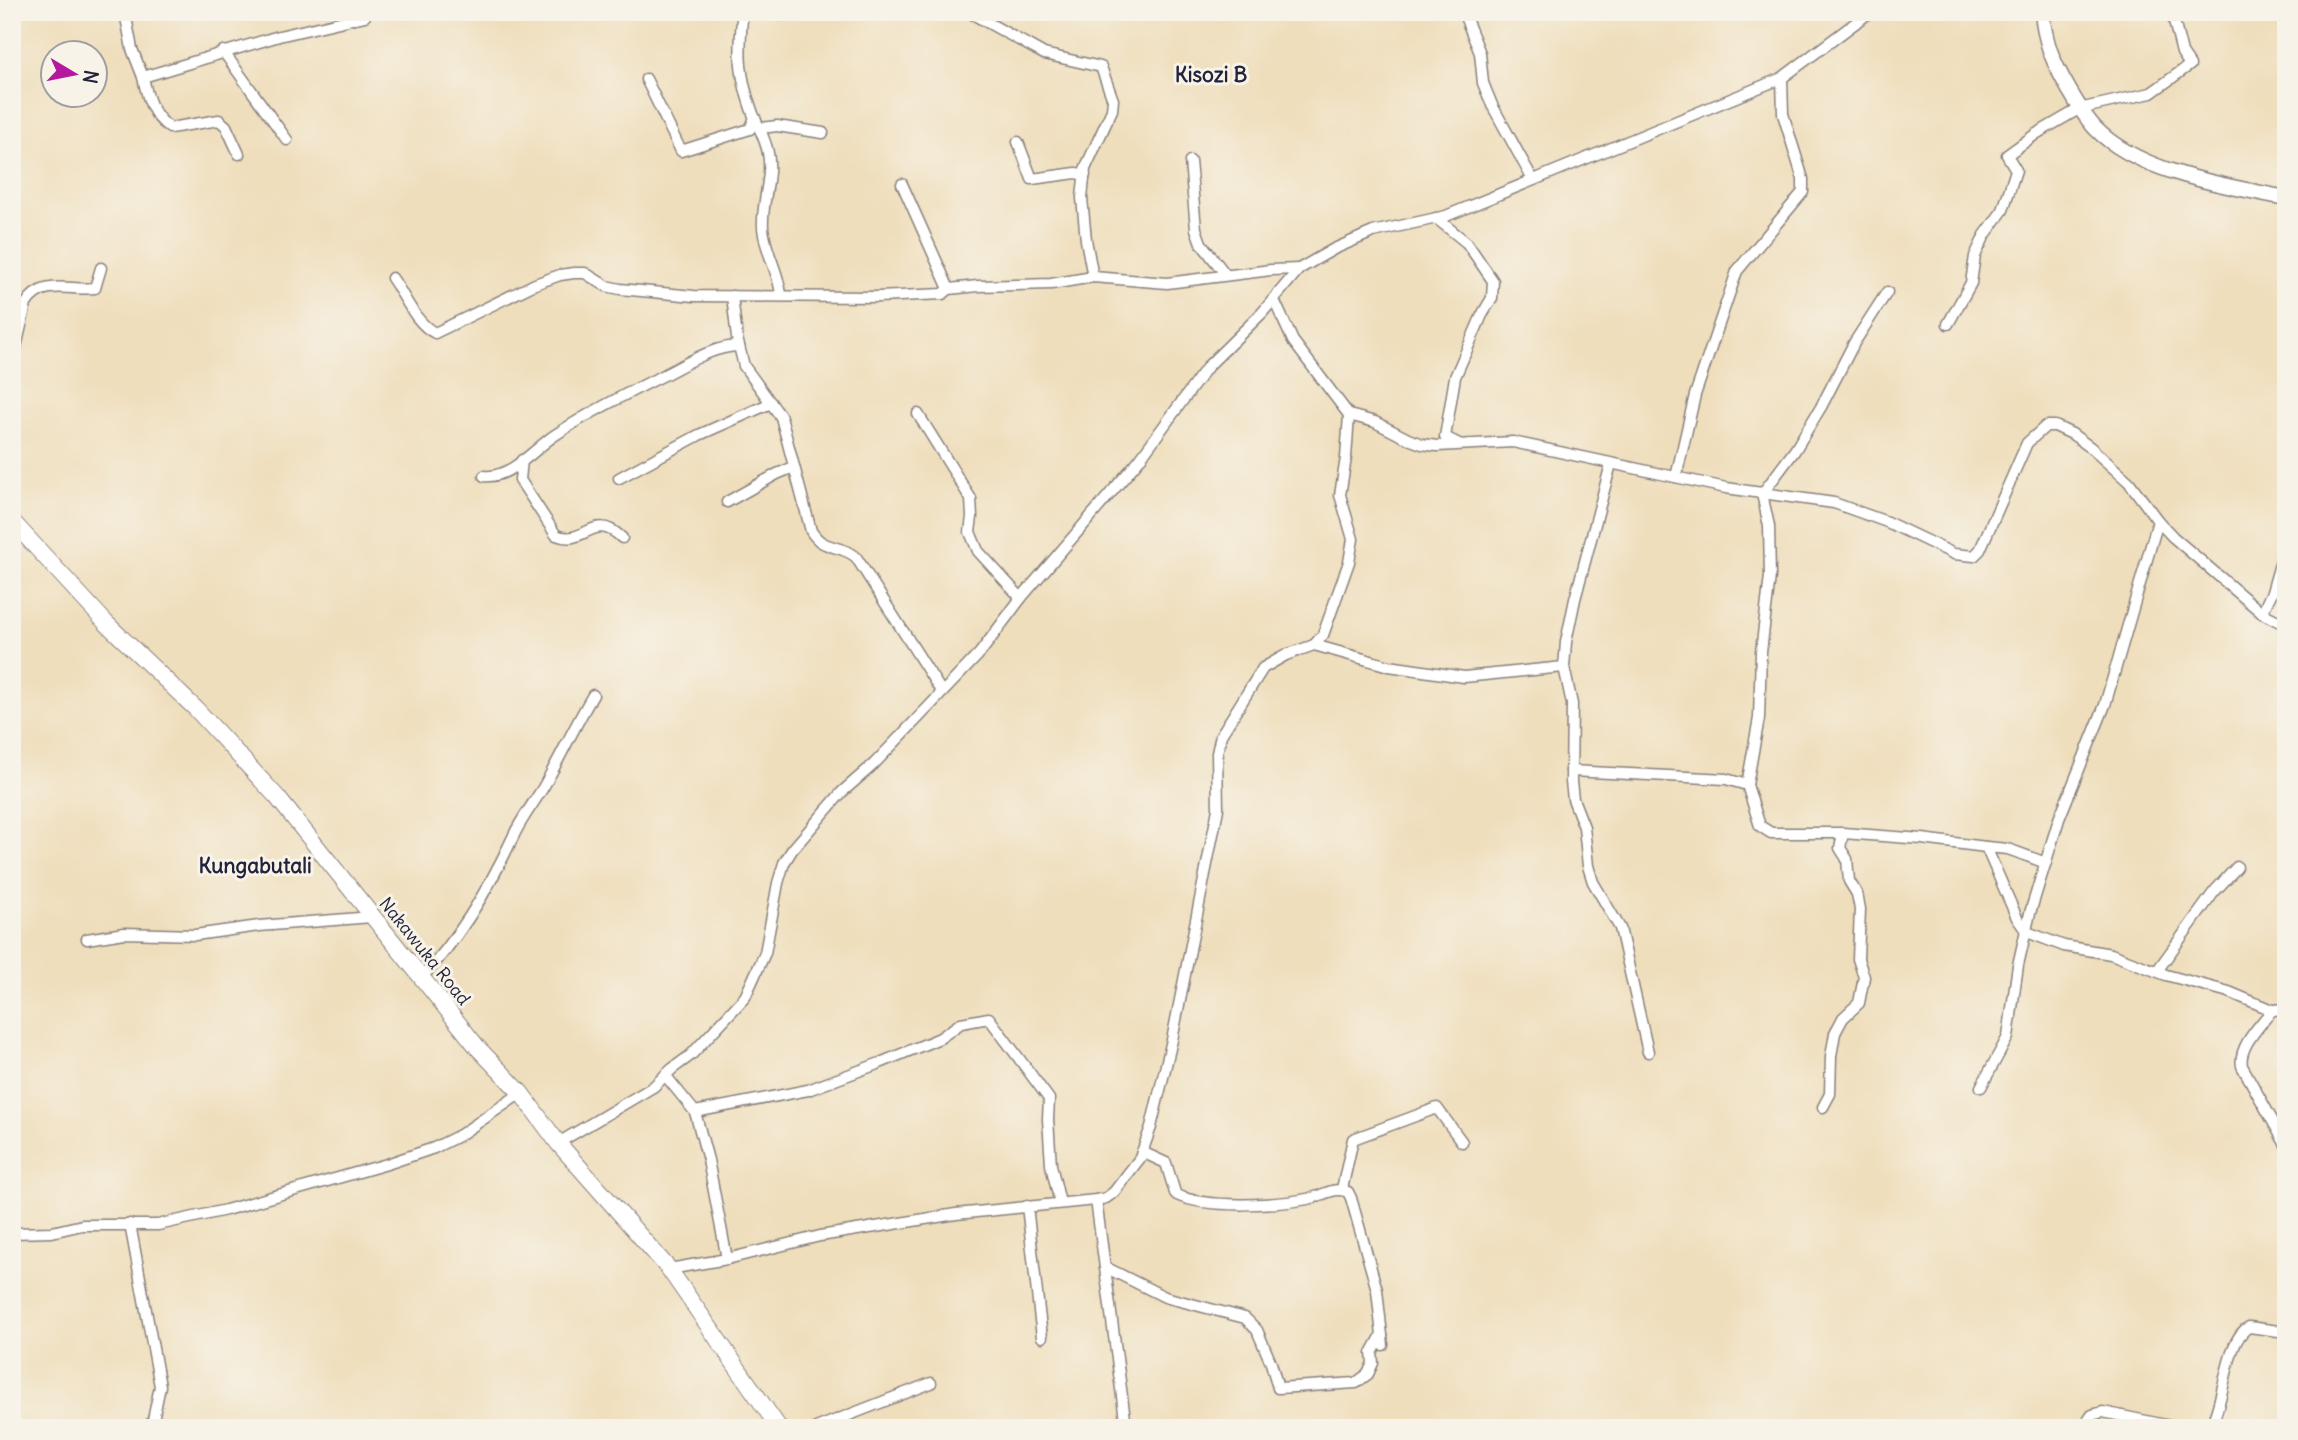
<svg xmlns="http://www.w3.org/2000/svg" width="2298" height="1440" font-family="Delius,sans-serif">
	<rect width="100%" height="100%" fill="#f7f3e8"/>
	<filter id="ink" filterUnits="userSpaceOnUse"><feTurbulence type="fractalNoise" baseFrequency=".0143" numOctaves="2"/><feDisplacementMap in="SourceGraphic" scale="14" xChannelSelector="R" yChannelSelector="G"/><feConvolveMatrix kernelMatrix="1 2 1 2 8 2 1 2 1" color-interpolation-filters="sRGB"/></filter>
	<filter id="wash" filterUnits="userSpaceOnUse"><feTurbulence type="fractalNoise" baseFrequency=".00686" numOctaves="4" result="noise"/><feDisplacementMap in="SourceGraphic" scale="28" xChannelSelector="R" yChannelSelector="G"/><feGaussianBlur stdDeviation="1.57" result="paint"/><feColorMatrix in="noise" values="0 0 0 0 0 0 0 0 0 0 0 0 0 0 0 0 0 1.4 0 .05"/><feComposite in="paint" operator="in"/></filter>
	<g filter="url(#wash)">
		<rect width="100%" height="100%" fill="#efdebc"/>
	</g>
	<g filter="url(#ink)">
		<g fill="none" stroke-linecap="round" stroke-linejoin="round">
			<!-- minor casing -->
			<g stroke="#88807c" stroke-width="13">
				<g id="minor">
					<polyline points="125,12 132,49 143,77 279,36 365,16"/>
					<path d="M746,12L742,19C739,54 739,74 751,108C756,124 765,136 768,153C773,176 761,204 763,228C765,252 779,272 781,295"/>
					<polyline points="767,12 780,15 790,12"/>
					<polyline points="969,12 1044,54 1101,67 1113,100 1112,110 1085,169 1082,198 1086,240 1093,277"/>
					<polyline points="1468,12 1466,19 1480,53 1483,83 1492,105 1533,180"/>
					<polyline points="223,51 287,140"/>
					<path d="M143,77C147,97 152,116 170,128L219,120L226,126L239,154"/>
					<polyline points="646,79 681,151 750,129 755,118"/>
					<polyline points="761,128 777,126 823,133"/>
					<polyline points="1018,142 1032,179 1076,173 1085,175"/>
					<polyline points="1190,161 1196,229 1201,243 1226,275"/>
					<polyline points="902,184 949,289"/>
					<polyline points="1436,218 1467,243 1493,281 1492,298 1482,315 1455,377 1445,437 1459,444"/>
					<path d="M392,278C405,296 415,323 435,333L535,284L560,275L574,273H585L606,286L620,289L694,296L878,297L943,294L949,289L978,286L1051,284L1093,277L1167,283L1271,270L1299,269"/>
					<path d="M732,296L737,338L744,366L781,417L811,531C824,552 839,543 856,557L941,691"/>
					<polyline points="1274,300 1293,341 1349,415 1375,422 1408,439 1422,444 1437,446 1513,442 1726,488 1834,503 1887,522 1954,554 1974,556 1980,550 2027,443 2046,426 2055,426 2072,434 2090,447 2129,482 2158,521 2173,537 2262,613 2286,625"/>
					<polyline points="1948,324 1971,283 1975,256 1985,235 2003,210 2016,170 2007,155 2036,134 2079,109 2151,93 2190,65 2182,53 2173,17 2174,12"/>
					<path d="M12,364L26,304C42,278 70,291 95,288L101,268"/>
					<polyline points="918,414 971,499 972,517 970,532 978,551 1021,598"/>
					<path d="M522,460L520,480L556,535C585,547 593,510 622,538"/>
					<polyline points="1611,464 1575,599 1566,642 1564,667 1572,704 1571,782 1573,799 1584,827 1588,866 1593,882 1620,928 1648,1052"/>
					<path d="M484,476C509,479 533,451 552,437C588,413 626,394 664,375C686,364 713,346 739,346"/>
					<polyline points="1676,477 1695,395 1737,271 1803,192 1803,179 1783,114 1782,78"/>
					<polyline points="619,478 699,435 771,403"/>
					<polyline points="727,502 777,474 794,467"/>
					<polyline points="2262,613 2272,592 2286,543"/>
					<polyline points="1314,645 1389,666 1464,677 1564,667"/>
					<polyline points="1571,771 1726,779 1747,785 1760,826 1771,833 1843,833 1922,839 1986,847 2017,918 2027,932 2064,946 2111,954 2166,975 2229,992 2272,1010 2286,1009"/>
					<polyline points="1747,785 1759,718 1761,652 1770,576 1769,526 1762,494 1795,450 1821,407 1854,343 1887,292"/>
					<polyline points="1986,847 2008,849 2046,863"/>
					<polyline points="87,939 124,933 195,935 259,926 372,917"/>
					<polyline points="2157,971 2214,892 2237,867"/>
					<path d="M422,977C460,938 490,886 513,837C521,819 534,803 544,786C561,756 575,725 593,695"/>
					<path d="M2272,1010C2261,1025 2238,1046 2242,1066L2286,1145"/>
					<polyline points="665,1075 695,1112 708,1160 727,1259"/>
					<polyline points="1981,1087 2008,1037 2018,965 2030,913 2059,819 2105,705 2158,521"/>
					<polyline points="1823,1107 1830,1094 1831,1056 1835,1033 1843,1018 1859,1003 1864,977 1858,959 1860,909 1857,894 1849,881 1847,859 1840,848 1843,833"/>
					<polyline points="695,1112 808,1090 880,1063 940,1038 961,1023 989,1018 1049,1099 1048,1119 1051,1165 1060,1203"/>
					<polyline points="558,1143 653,1087 672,1069 691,1055 745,997 765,953 778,883 784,863 792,850 842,792 874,764 980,653 1021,598 1139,460 1208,366 1262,313 1299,269 1334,249 1373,232 1446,216 1782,78 1870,12"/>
					<path d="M1142,1152L1166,1163L1175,1193L1177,1195C1206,1209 1281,1205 1312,1198C1324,1195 1335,1186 1348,1192L1351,1198L1377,1290L1383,1345"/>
					<polyline points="1342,1189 1353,1139 1437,1108 1462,1142"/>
					<polyline points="1096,1200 1125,1419"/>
					<polyline points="1027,1206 1042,1337"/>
					<polyline points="130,1224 160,1386 153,1420 148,1428"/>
					<polyline points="12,1233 52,1232 82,1225 158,1225 226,1210 387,1164 434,1148 460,1135 521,1093"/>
					<polyline points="1105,1267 1165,1297 1245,1318 1257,1330 1271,1363 1278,1388 1356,1383 1368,1374 1373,1363 1372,1353 1382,1335"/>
					<polyline points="669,1269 727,1259 820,1236 956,1214 1096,1200 1106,1198 1114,1192 1140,1158 1151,1127 1172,1040 1218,809 1217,753 1221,735 1263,668 1286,655 1314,645 1323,635 1349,562 1353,539 1340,495 1346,458 1349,415"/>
					<polyline points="816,1428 931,1383"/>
					<polyline points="2083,1428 2092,1415 2103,1412 2180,1428"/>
					<path d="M2209,1428C2225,1405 2225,1339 2249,1327L2286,1332"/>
				</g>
			</g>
			<!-- tertiary casing -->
			<g stroke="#88807c" stroke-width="17">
				<path id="tertiary" d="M2042,12C2045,43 2053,62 2068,88C2076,102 2084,116 2095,128C2138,173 2227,186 2286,198"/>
			</g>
			<!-- secondary casing -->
			<g stroke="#88807c" stroke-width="18">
				<polyline id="secondary" points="12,521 106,623 196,709 277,797 478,1048 521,1093 558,1143 669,1269 779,1428"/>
			</g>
			<!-- minor -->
			<use href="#minor" stroke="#fff" stroke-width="10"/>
			<!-- tertiary -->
			<use href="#tertiary" stroke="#fff" stroke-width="14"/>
			<!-- secondary -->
			<use href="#secondary" stroke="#fff" stroke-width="16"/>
		</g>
	</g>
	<g text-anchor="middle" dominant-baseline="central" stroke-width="6" stroke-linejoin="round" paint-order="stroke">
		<!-- street labels -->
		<g font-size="18" fill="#22223b" stroke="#f7f3e8">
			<text transform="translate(425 951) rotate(51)">Nakawuka Road</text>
		</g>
		<!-- quarter labels -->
		<g font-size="21" font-weight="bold" fill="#22223b" stroke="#f7f3e8">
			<text x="1211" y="74">Kisozi B</text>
			<text x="255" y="865">Kungabutali</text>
		</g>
	</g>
	<!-- margin -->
	<rect width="2298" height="1440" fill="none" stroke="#f7f3e8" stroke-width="42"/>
	<!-- north arrow -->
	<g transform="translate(74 74) rotate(100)"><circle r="33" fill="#f7f3e8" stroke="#a29fa3" stroke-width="2"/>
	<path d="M0-5L12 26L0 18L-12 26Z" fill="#b5179e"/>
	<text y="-10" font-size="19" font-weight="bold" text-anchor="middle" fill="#22223b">N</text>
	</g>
</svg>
